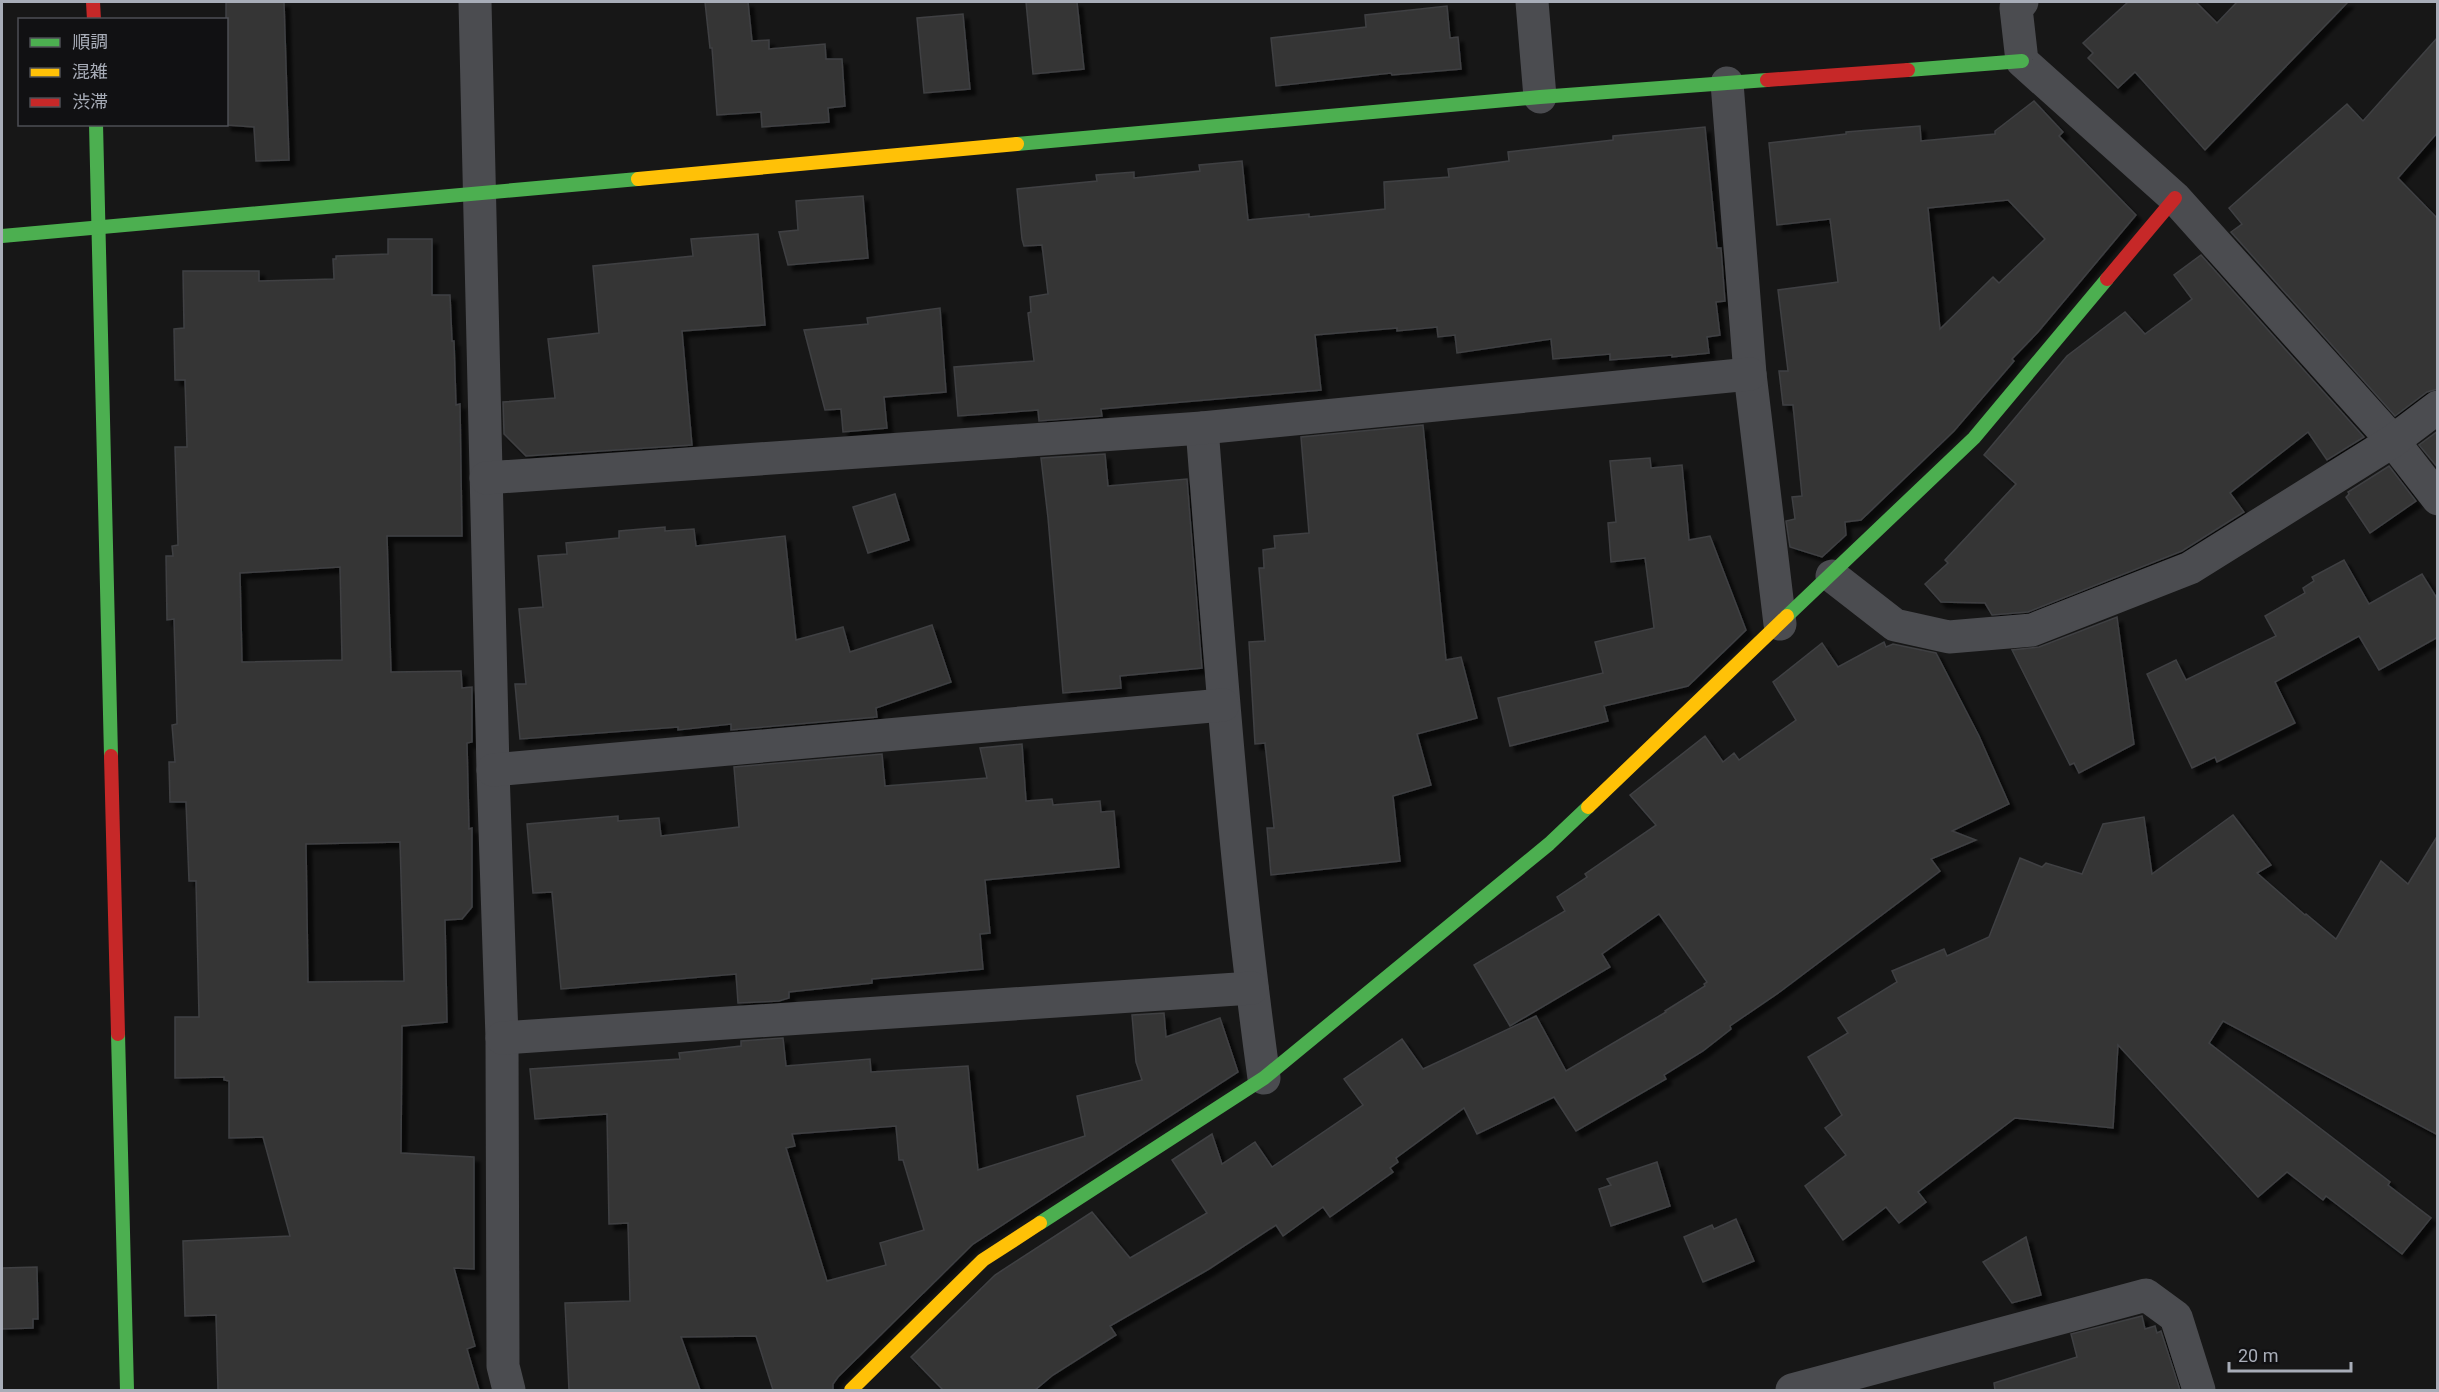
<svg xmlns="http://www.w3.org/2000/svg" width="2439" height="1392" font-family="Roboto,'Noto Sans JP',sans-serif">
	<defs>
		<filter id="shadow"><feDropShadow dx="5.5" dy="5.5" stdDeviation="1.5" flood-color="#0009"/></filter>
	</defs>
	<rect width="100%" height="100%" fill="#171717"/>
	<!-- building -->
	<g fill="#353536" stroke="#3f4043" stroke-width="1.5" fill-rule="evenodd" filter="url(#shadow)">
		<polygon points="226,2 284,2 289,160 256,161 254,127 226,125"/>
		<polygon points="705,2 748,2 752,41 769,40 769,49 825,44 826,59 842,59 845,106 828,108 829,122 762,127 761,112 717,115 712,48 710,48"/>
		<polygon points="1026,2 1077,2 1084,69 1033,74"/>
		<polygon points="2128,2 2196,2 2217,23 2237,2 2348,2 2205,150 2135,72 2118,88 2088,58 2093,53 2083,43"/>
		<polygon points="1447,6 1450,38 1458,37 1461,69 1392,75 1391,73 1276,86 1271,38 1366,27 1365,15"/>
		<polygon points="963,14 970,89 924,93 917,18"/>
		<polygon points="2438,37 2438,132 2398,178 2438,219 2438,389 2427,392 2395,416 2231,232 2242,224 2229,208 2347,104 2363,121"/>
		<path d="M2034,101L2063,132L2059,136L2136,215L2038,332L2012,359L2014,361L1954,431L1861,520L1845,522L1846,535L1822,557L1790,547L1786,521L1795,519L1792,497L1802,496L1793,405H1783L1779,371H1788L1778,290L1838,282L1830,219L1777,225L1769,143L1846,134V132L1920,126L1921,141L1995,134V131ZM2008,200L2045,239L1999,283L1993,277L1940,329L1928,208Z"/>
		<polygon points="1705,127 1717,248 1721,248 1725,301 1716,302 1720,335 1707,337 1709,353 1672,357 1672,355 1610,360 1610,354 1553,359 1551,339 1457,353 1455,335 1438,337 1437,327 1397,331 1397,328 1315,335 1321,390 1101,409 1102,416 1039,421 1038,410 958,416 954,367 1034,361 1028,313 1031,312 1030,297 1048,294 1042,245 1024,246 1022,239 1017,189 1097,181 1096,175 1134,172 1134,178 1200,171 1199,165 1242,161 1248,220 1309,214 1309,217 1385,209 1384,182 1449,177 1448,169 1509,161 1508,152 1613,140 1613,136"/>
		<polygon points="863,196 868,258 788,265 779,232 798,230 796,201"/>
		<polygon points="758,234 765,325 682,331 692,445 526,456 504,434 503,402 555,398 548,339 599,333 593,266 693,256 691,239"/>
		<path d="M388,239H432V295H450L452,341H454L456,405L460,404L462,536H387L391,672L461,671L462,688L472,687V742L467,743L469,829L472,828V907L462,919L445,920L447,1022L402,1026L401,1153L474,1157V1269L454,1268L475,1346L467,1349L479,1390H218L216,1315L185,1316L183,1241L290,1236L263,1137L229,1138V1081L224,1080V1077L175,1078V1017H199L196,881H189L186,802H170L169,762H175L172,725L177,724L174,619L167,620L166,556H173L172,546L178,545L175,447H187L185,380H175L174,329L184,328L183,271H259V281L334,279L333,259H336V256L388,254ZM340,567L342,660L242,662L240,573ZM400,842L404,981L308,982L306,844Z"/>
		<polygon points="2201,255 2364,437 2327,460 2308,432 2230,493 2244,512 2182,551 2028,612 1992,615 1985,603 1941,602 1925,584 1948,563 1945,560 2016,484 1984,455 2067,356 2125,312 2145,334 2192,299 2174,275"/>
		<polygon points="940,308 946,392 884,397 887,428 843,432 841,409 825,410 804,330 868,324 867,318"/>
		<polygon points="1423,425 1446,660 1461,657 1477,718 1417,734 1431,785 1393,796 1400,861 1271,875 1267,828 1274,828 1265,743 1255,744 1249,642 1265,641 1259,568 1264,568 1263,550 1275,548 1274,536 1309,533 1301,437"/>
		<polygon points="2438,431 2438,468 2419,445"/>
		<polygon points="1105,454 1108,486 1187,479 1202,668 1120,676 1121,688 1063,693 1048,518 1041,458"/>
		<polygon points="1650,458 1651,468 1682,465 1689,540 1710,536 1746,630 1688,686 1604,706 1608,721 1510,746 1498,698 1603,673 1595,642 1654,628 1645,558 1611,562 1608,523 1616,522 1610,461"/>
		<polygon points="2389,466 2416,501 2370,533 2346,497 2349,494 2348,492"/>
		<polygon points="895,494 909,540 868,553 853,507"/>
		<polygon points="665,527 665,531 694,529 696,546 785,536 796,640 843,627 850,652 932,625 951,682 876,708 877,717 731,730 731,724 678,730 678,727 520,739 515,684 526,684 519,609 543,607 538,556 567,554 566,543 619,538 619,531"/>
		<polygon points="2344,560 2369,604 2422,574 2438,600 2438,637 2379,670 2359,636 2275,682 2295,723 2217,762 2215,757 2192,768 2147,674 2176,660 2186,680 2276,636 2265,616 2305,593 2303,588 2314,581 2312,577"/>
		<polygon points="2117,617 2134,744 2079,773 2074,763 2070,765 2012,650 2039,647"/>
		<polygon points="1884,642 1886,647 1893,644 1936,653 1979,736 2009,804 1952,831 1976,840 1931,859 1940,871 1781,991 1730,1026 1731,1029 1703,1051 1664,1075 1666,1079 1576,1131 1554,1097 1477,1134 1464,1108 1396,1158 1398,1162 1390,1168 1393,1172 1330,1217 1323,1207 1283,1236 1276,1225 1209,1269 1110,1326 1116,1335 1053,1375 1035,1390 943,1390 911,1357 995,1275 1092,1212 1130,1258 1207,1213 1172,1160 1212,1134 1222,1164 1255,1142 1272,1167 1363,1105 1344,1079 1402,1039 1423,1069 1536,1016 1566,1071 1666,1012 1665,1011 1705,986 1704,984 1707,982 1659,914 1602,954 1610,967 1510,1026 1474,965 1565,911 1557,897 1587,877 1585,874 1656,825 1630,795 1705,736 1723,762 1734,753 1739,760 1796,720 1773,682 1822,643 1838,667"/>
		<polygon points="1022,744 1026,801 1052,799 1053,805 1100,801 1101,812 1114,811 1119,867 985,880 990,933 980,934 983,969 872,979 872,983 789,992 789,998 779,1001 738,1003 736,974 561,989 552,892 533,893 527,824 618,816 618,821 659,818 661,836 739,827 734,767 882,754 885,786 987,778 980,748"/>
		<polygon points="2233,815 2271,865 2257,873 2305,915 2306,914 2336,939 2381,861 2408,884 2438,835 2438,1135 2223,1021 2209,1043 2390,1182 2388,1185 2431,1218 2402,1254 2326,1196 2323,1200 2287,1172 2258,1197 2118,1045 2113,1128 2015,1118 1918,1192 1926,1202 1899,1223 1886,1207 1843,1240 1805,1186 1846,1155 1825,1128 1842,1115 1808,1057 1848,1033 1838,1018 1897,982 1892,971 1944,949 1947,956 1989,937 2020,858 2042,867 2046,863 2082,874 2103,824 2144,817 2152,874"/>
		<path d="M1164,1013L1166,1037L1220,1018L1238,1072L973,1244L838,1377L833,1384V1390H773L756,1336L681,1337L700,1390H569L565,1303L630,1301L628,1223L609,1224L607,1114L535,1119L530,1069L680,1059L679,1053L741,1046V1041L783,1038L786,1066L870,1059L871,1072L968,1066L978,1170L1085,1136L1077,1096L1142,1080L1136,1062L1132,1015ZM896,1126L899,1160H903L924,1230L880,1243L886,1265L827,1281L786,1148L795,1146L792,1134Z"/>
		<polygon points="1657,1162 1670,1206 1611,1226 1599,1189 1611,1185 1607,1179"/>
		<polygon points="1736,1219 1754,1261 1703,1282 1684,1237 1712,1225 1714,1229"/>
		<polygon points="2026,1237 2041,1295 2012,1303 1983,1262"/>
		<polygon points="37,1267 38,1319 33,1319 33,1328 2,1329 2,1268"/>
		<polygon points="2142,1316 2145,1329 2155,1326 2157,1333 2161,1331 2180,1390 1995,1390 1994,1383 2077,1357 2071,1334"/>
	</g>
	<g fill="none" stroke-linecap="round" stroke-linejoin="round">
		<!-- street -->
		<g stroke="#4b4c50" stroke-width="33">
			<polyline points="475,2 493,770 502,1038 503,1366 509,1390"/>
			<polyline points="1532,2 1540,97"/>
			<polyline points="2022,2 2016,8 2022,61 2175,198 2393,441 2438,499"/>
			<polyline points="1727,83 1750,374 1780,624"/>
			<path d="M1202,428C1219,645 1234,862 1264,1078"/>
			<polyline points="486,478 1202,428 1750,374"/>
			<polyline points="1832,576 1895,625 1949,637 2032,630 2190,568 2393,441 2438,407"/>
			<polyline points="493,770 1223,705"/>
			<polyline points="502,1038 1252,988"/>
			<polyline points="1792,1390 2146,1295 2176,1317 2199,1390"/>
		</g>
		<!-- fast -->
		<g stroke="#4caf50" stroke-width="14">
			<polyline points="1908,70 2022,61"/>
			<polyline points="96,124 111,756"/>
			<polyline points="1017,144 1540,97 1767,80"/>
			<polyline points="2,236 638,179"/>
			<polyline points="1787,616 1974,438 2107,279"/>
			<polyline points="118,1034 127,1390"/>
			<polyline points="1040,1223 1264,1078 1549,844 1588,807"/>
		</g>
		<!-- slow -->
		<g stroke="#ffc107" stroke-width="14">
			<polyline points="638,179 1017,144"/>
			<polyline points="1588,807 1787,616"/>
			<polyline points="851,1390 983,1260 1040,1223"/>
		</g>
		<!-- jam -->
		<g stroke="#c62828" stroke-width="14">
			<polyline points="93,2 94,20"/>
			<polyline points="1767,80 1908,70"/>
			<polyline points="2107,279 2175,198"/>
			<polyline points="111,756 118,1034"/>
		</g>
	</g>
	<!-- border -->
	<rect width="2439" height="1392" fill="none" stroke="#a8adb8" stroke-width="6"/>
	<!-- legend -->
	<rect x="18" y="18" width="210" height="108" fill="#111113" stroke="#4d4f55" stroke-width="1.5"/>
	<rect x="30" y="38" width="30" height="9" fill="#4caf50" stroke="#4d4f55" stroke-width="1.5"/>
	<text x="72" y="48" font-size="18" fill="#a8adb8">順調</text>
	<rect x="30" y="68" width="30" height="9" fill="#ffc107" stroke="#4d4f55" stroke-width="1.5"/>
	<text x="72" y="78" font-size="18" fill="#a8adb8">混雑</text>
	<rect x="30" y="98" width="30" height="9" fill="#c62828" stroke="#4d4f55" stroke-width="1.5"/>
	<text x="72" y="108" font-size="18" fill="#a8adb8">渋滞</text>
	<!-- scale -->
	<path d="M2229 1362v9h122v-9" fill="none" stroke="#a8adb8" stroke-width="3"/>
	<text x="2238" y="1362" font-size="18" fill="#a8adb8" stroke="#111113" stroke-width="4.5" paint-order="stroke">20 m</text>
</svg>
